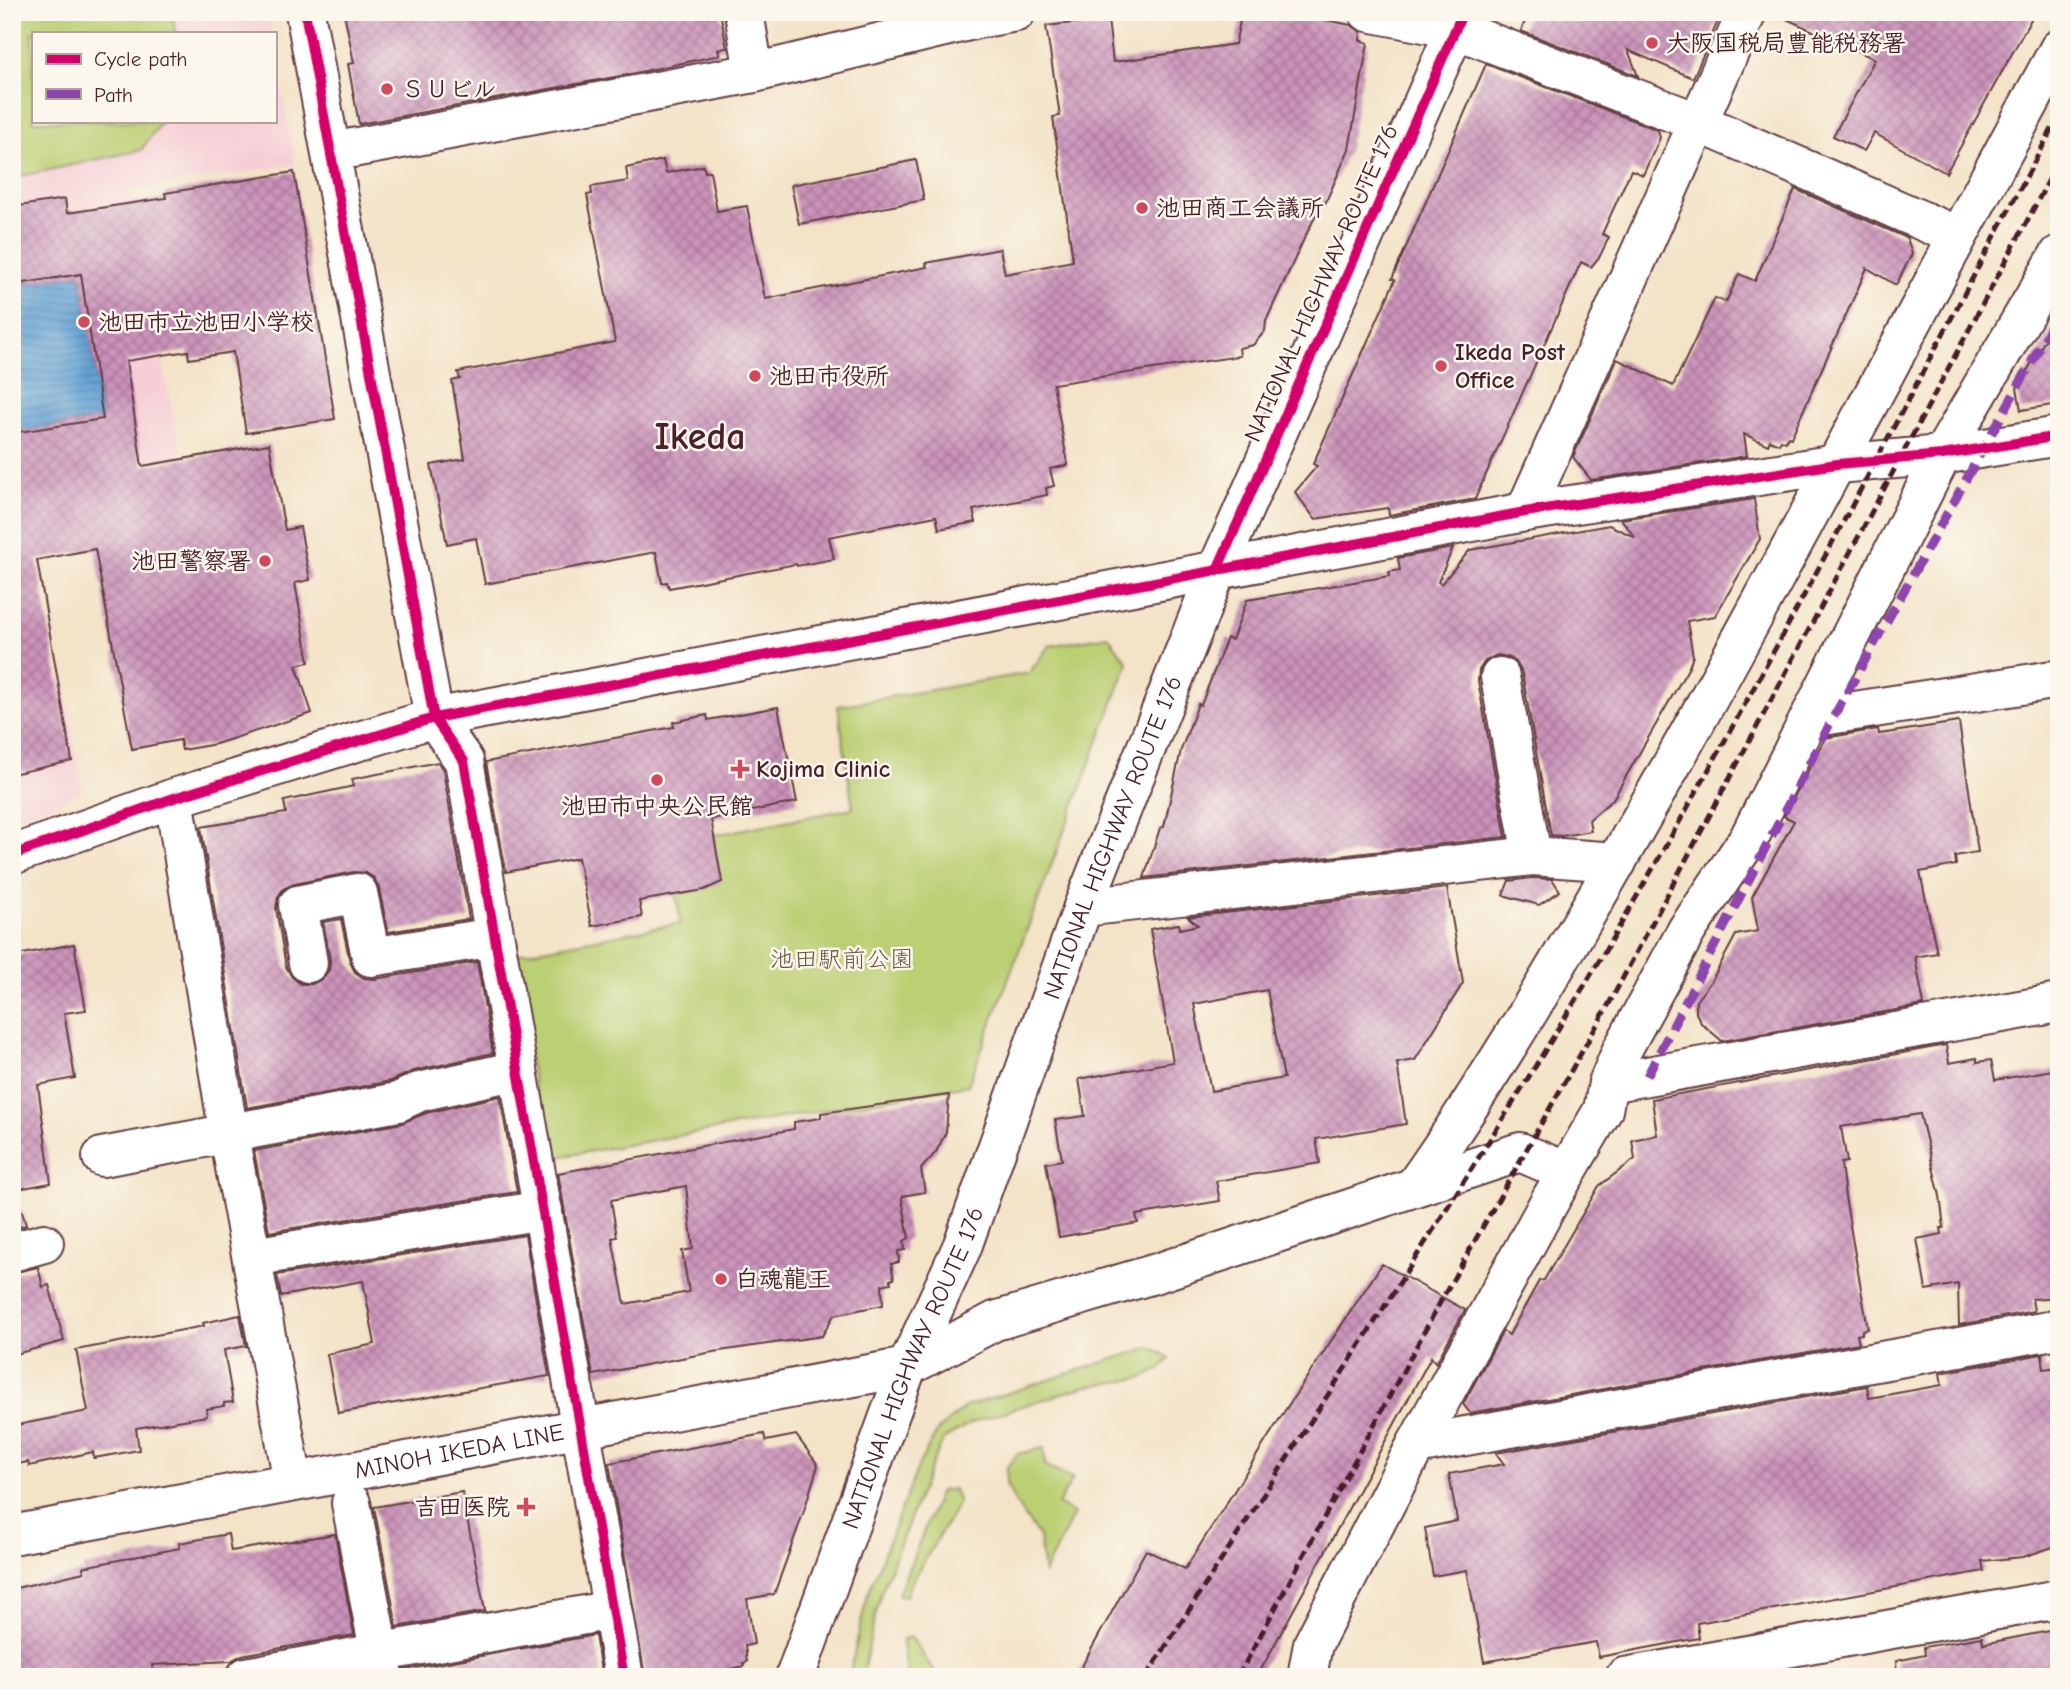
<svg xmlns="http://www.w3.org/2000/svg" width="2071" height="1689" font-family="'Comic Neue','Klee One',sans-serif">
	<defs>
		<pattern id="water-rules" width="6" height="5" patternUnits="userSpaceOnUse" patternTransform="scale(1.75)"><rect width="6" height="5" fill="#62a1d4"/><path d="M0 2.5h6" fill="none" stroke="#5383ac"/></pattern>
		<pattern id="building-cross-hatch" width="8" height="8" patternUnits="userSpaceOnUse" patternTransform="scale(1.75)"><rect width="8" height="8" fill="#cb93ba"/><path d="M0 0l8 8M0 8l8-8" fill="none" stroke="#a77797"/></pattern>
	</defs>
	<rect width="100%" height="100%" fill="#fbf7ec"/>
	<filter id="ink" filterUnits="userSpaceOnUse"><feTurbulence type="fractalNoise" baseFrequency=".0143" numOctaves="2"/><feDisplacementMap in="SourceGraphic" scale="14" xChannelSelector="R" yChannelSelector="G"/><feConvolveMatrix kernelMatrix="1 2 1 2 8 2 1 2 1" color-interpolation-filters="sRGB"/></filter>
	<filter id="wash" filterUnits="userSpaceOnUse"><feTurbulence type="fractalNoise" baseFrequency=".00686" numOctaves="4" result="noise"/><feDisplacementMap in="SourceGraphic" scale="28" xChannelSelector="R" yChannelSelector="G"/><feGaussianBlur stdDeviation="1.57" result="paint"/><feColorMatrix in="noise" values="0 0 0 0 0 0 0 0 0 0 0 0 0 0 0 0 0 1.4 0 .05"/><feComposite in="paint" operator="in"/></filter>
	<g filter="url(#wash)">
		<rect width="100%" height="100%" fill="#f3e3c7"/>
		<!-- built -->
		<g fill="#f6cfd6">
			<polygon points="12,12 268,12 272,33 33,33 33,121 275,121 275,49 295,164 129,191 181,454 12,483"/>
			<polygon points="12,577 42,681 63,678 83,791 30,813 12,817"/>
		</g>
		<!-- green -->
		<g fill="#bbcf73" stroke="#82774f" stroke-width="2">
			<polygon points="12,12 172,12 176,33 33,33 33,121 162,121 141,150 12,178"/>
			<polygon points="1108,636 1128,663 968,1085 547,1159 511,955 681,923 667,844 853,808 838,706 1029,673 1049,646"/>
			<polygon points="1150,1347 1170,1358 1161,1369 1143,1378 1083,1387 1016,1408 969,1424 944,1439 931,1466 880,1595 862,1677 849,1677 867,1596 920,1462 938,1430 965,1407"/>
			<polygon points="1044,1448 1045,1465 1073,1479 1058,1504 1074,1514 1044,1573 1039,1537 1017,1505 1006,1484 1007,1467 1017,1454"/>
			<polygon points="953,1489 959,1502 910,1585 906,1596 898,1595 940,1491"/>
			<polygon points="911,1637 935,1673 935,1677 908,1677 902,1644 903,1639"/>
		</g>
		<!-- water -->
		<polygon fill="url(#water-rules)" stroke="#566080" stroke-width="2" points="81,274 103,419 12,433 12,285"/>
		<g id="blocks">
			<!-- building -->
			<g fill="url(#building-cross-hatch)" fill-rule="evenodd">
				<polygon points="344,12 720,12 727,48 718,49 720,55 626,75 359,124 348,64 354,63"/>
				<polygon points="1242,12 1286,12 1351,25 1361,32 1360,40 1368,43 1349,149 1325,204 1321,205 1303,241 1266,321 1265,331 1253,345 1239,348 1240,356 1053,384 1068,465 1050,469 1054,486 1046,488 1047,495 973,510 976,522 939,529 936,516 829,537 834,559 797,566 796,564 669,588 667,582 662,583 656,552 485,584 476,538 447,544 431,465 465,459 452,381 460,379 458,372 615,342 587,195 592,194 591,187 628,181 626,168 663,160 666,173 703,166 705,172 710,171 717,211 747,206 765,299 927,267 926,263 1000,249 1005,274 1073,261 1053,117 1060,116 1046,26 1108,19 1113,62 1235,44"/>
				<polygon points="1529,12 1722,12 1693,78 1628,50 1638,76 1521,31"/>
				<polygon points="1771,12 2035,12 1946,173 1874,133 1864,151 1833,136 1875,59"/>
				<polygon points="1486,64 1658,130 1660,138 1643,175 1631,170 1602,234 1609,237 1600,256 1591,267 1581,262 1475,499 1389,515 1388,508 1315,519 1295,492 1317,466 1313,464 1395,280 1392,279"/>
				<polygon points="916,160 924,200 799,224 791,185"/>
				<polygon points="294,172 335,419 246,433 233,352 189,359 188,351 126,361 142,466 269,444 285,530 300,527 310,580 295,583 309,662 296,665 312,713 216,744 182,750 180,740 132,749 95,549 37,560 72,761 12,774 12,433 103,419 81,274 12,285 12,207 65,199 67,213 166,198 165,193"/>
				<polygon points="1795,189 1907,238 1912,254 1896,285 1867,268 1791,438 1788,437 1786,442 1781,440 1779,444 1770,440 1768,445 1744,434 1747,456 1591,480 1573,457 1617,359 1673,386 1715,298 1726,302 1739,274 1755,281"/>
				<polygon points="2059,316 2059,404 2021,410 2017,388"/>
				<polygon points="1754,499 1760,539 1715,616 1687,621 1693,656 1689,667 1613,799 1589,820 1591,831 1562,836 1551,835 1522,673 1516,662 1508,657 1497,655 1485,661 1479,670 1478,681 1506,837 1144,878 1160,828 1164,827 1181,750 1198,704 1201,705 1227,638 1232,640 1247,600 1390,576 1389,572 1400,570 1398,558 1453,548 1438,582 1441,584 1470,550 1609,525 1635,537 1621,519"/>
				<polygon points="778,707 797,802 711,819 722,882 704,890 639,901 642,917 592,926 578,858 506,872 486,762 674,727 673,722 707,715 708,720"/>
				<polygon points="1959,722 1978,852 1955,856 1956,865 1920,872 1937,953 1915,957 1924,1005 1722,1041 1701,1023 1696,1013 1696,1001 1712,980 1736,935 1758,931 1752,897 1794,821 1784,816 1825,738 1878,729 1879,734"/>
				<polygon points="438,762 443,770 469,919 388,932 379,888 374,878 366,873 354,872 294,884 283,889 278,897 276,908 286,967 292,977 301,984 312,984 322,979 329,970 330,960 323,922 341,919 350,962 355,972 364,978 375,979 477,962 493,1053 414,1071 391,1081 247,1108 201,827 286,813 284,801 354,786 352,779"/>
				<polygon points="1532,878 1552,879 1560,891 1539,905 1503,895 1509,881"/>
				<path d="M1447,888L1463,983L1415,1060L1397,1063L1406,1124L1316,1139L1320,1163L1216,1181L1220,1201L1136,1215L1138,1223L1059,1237L1046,1163L1062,1160L1055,1120L1085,1116L1079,1079L1173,1062L1150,929L1179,924L1180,929L1198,925L1188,917ZM1267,990L1284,1078L1211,1091L1194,1004Z"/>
				<polygon points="74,944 86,1010 64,1013 75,1078 38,1085 51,1183 12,1190 12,956"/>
				<polygon points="1946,1045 1949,1063 1977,1058 1977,1062 1991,1060 1995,1080 2059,1069 2059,1297 2032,1299 2034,1311 1959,1325 1958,1284 1926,1290 1917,1239 1942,1234 1941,1228 1944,1228 1940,1196 1920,1114 1841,1127 1847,1162 1841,1163 1845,1197 1868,1329 1862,1330 1862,1334 1857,1335 1859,1343 1470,1413 1463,1404 1503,1331 1509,1335 1539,1281 1544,1280 1599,1186 1635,1159 1632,1140 1657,1135 1652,1099"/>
				<path d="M949,1095L946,1132L936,1152L921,1169L925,1192L903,1196L902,1199L909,1238L904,1241L905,1250L898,1251L899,1262L891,1264L894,1279L890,1280L891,1283L882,1285L883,1305L834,1315L822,1336L713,1352L593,1375L558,1173L794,1129V1122L821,1118V1113ZM686,1186L693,1249L682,1251L689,1292L625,1304L612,1238L617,1237L611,1200Z"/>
				<polygon points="500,1096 517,1192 269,1232 254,1151 402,1123 426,1113"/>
				<polygon points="22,1211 26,1225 12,1229 12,1212"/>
				<polygon points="525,1235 549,1376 338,1413 327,1354 375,1344 363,1281 281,1296 277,1275"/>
				<polygon points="1382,1264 1465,1310 1436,1363 1431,1357 1257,1677 1076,1677 1146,1550 1185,1569 1284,1412"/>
				<polygon points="38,1267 43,1287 49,1285 64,1341 12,1355 12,1273"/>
				<polygon points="240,1315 246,1346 224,1350 233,1402 224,1403 224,1406 206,1409 207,1416 136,1428 139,1450 94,1458 93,1452 29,1466 28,1462 12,1465 12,1426 88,1411 76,1350 204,1326 203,1323"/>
				<polygon points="2042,1354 2044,1369 2059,1367 2059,1545 2023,1557 1982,1561 1984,1571 1697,1623 1699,1638 1599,1657 1596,1642 1484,1662 1467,1570 1433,1576 1425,1528 1457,1521 1449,1474 1504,1464 1496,1453 1867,1386 1869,1398 1942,1385 1940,1373"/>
				<polygon points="764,1434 766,1441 796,1435 818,1465 803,1514 774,1594 747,1599 754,1644 745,1646 747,1662 743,1663 744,1666 730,1669 731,1677 645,1677 609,1463"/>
				<polygon points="462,1492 485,1611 397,1627 374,1507"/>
				<polygon points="228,1534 231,1551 335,1534 354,1635 242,1655 231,1661 152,1665 154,1677 12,1677 12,1589 84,1572 83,1567 180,1548 179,1543"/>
				<polygon points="2059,1629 2059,1677 1897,1677 1896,1661 1925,1655 1924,1647 1982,1637 1983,1644"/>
				<polygon points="595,1635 602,1677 405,1677 405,1670"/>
			</g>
		</g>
	</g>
	<g filter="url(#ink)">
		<use href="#blocks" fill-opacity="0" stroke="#633c42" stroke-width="2"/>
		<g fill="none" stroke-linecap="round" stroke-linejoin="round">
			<!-- street casing -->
			<g stroke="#633c42" stroke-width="42">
				<g id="street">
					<polyline points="744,12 754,73"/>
					<polyline points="1368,12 1455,29 1697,122 1957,236"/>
					<polyline points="331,152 754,73 977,19 1016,12"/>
					<polyline points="1525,512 1747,12"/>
					<polyline points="1500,677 1532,856"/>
					<polyline points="434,718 464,761 624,1677"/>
					<polyline points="1810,718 2059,679"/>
					<polyline points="174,798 229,1135 293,1482"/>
					<polyline points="1083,907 1532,856 1617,862"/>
					<polyline points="308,963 298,905 358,893 371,957 494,937"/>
					<polyline points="1608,1083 2059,1003"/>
					<polyline points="102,1157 398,1102 419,1092 518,1070"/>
					<path d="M1414,1187C1509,1053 1590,909 1671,766C1804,529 1929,288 2059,49"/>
					<polyline points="12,1252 44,1243"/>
					<polyline points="252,1257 543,1210"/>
					<polyline points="907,1367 995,1321 1157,1273 1520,1152 1567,1172"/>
					<polyline points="1416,1445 2059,1329"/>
					<polyline points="351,1503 384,1677"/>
					<polyline points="246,1677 612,1610"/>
					<polyline points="1307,1677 1313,1644 1416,1445 1552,1197 1603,1110 1608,1083 1621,1052 1687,930 1749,838 1942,455 2059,255"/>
					<polyline points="1625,1677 2059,1599"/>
				</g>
			</g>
			<!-- secondary casing -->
			<g stroke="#633c42" stroke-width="42">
				<g id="secondary">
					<polyline points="305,12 434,718"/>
					<polyline points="12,855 174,798 434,718 1525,512 1837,464 1942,455 2059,436"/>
				</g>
			</g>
			<!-- primary casing -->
			<g stroke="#633c42" stroke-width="42">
				<g id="primary">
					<path id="s1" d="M12,1535L907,1367"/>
				</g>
			</g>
			<!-- highway casing -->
			<g stroke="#633c42" stroke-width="42">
				<g id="highway">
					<path id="s2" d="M795,1677L907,1367L962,1247L1083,907L1217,570L1463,12"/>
				</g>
			</g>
			<!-- street -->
			<use href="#street" stroke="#fff" stroke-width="38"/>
			<!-- secondary -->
			<use href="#secondary" stroke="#fff" stroke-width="38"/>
			<!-- primary -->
			<use href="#primary" stroke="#fff" stroke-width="38"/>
			<!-- highway -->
			<use href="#highway" stroke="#fff" stroke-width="38"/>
			<!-- rail -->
			<g stroke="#4a1f2b" stroke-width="5" stroke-dasharray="10 5" stroke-linecap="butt">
				<path d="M1146,1677C1295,1445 1447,1214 1589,978C1756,697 1904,404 2059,116"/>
				<polyline points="1238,1677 1443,1297 1610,1002 2059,161"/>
			</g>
			<!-- quiet -->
			<polyline stroke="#8e44ad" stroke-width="9" stroke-dasharray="18 9" stroke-linecap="butt" points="1647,1076 1835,714 2059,313"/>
			<!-- cycleway casing -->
			<g stroke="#fbf7ec" stroke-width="15">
				<g id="cycleway">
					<polyline points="305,12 434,718 464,761 624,1677"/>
					<polyline points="1217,570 1463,12"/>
					<polyline points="12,855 174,798 434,718 1525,512 1837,464 1942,455 2059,436"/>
				</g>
			</g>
			<!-- cycleway -->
			<use href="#cycleway" stroke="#d6006c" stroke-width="10"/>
		</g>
	</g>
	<!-- markers -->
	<g fill="#d1495b" stroke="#fbf7ec" stroke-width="2.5">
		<circle cx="1652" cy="43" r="7"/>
		<circle cx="387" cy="89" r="7"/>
		<circle cx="1142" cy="208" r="7"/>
		<circle cx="84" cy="322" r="7"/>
		<circle cx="1441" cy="366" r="7"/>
		<circle cx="755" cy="376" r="7"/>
		<circle cx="265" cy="561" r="7"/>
		<path d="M736.5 758.5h7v7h7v7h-7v7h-7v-7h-7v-7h7z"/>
		<circle cx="657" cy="780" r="7"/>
		<circle cx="721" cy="1279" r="7"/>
		<path d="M522.5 1496.5h7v7h7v7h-7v7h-7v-7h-7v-7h7z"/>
	</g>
	<g text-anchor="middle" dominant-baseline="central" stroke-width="5" stroke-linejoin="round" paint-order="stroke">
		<!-- poi labels -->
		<g font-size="24" font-weight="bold" fill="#4a1f2b" stroke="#fbf7ec" text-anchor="start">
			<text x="1666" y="43">大阪国税局豊能税務署</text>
			<text x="401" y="89">ＳＵビル</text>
			<text x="1156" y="208">池田商工会議所</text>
			<text x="98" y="322">池田市立池田小学校</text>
			<text x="1455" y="352">Ikeda Post<tspan x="1455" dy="28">Office</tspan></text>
			<text x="769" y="376">池田市役所</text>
			<text x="251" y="561" text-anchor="end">池田警察署</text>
			<text x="756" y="769">Kojima Clinic</text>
			<text x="657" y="806" text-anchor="middle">池田市中央公民館</text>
			<text x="735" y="1279">白魂龍王</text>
			<text x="510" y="1507" text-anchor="end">吉田医院</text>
		</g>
		<!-- street labels -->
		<g font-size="24" fill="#4a1f2b" stroke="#fbf7ec">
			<text transform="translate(1321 283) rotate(-66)">NATIONAL HIGHWAY ROUTE 176</text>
			<text stroke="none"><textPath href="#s2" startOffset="898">NATIONAL HIGHWAY ROUTE 176</textPath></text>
			<text stroke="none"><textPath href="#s2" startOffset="331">NATIONAL HIGHWAY ROUTE 176</textPath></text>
			<text stroke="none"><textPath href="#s1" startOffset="455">MINOH IKEDA LINE</textPath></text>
		</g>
		<!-- park labels -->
		<g font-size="24" fill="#6c5441" stroke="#fbf7ec">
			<text x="842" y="959">池田駅前公園</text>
		</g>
		<!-- town labels -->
		<g font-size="38" font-weight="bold" fill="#4a1f2b" stroke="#fbf7ec">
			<text x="700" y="437">Ikeda</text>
		</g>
	</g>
	<!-- margin -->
	<rect width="2071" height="1689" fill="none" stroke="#fbf7ec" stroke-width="42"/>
	<!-- legend -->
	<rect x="32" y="32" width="245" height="91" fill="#fbf7ec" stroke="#b4a19f" stroke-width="2"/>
	<rect x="46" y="54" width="35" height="10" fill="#d6006c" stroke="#b4a19f" stroke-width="2"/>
	<text x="94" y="66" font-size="21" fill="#4a1f2b">Cycle path</text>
	<rect x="46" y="89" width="35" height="10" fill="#8e44ad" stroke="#b4a19f" stroke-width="2"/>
	<text x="94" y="102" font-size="21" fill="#4a1f2b">Path</text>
</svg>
